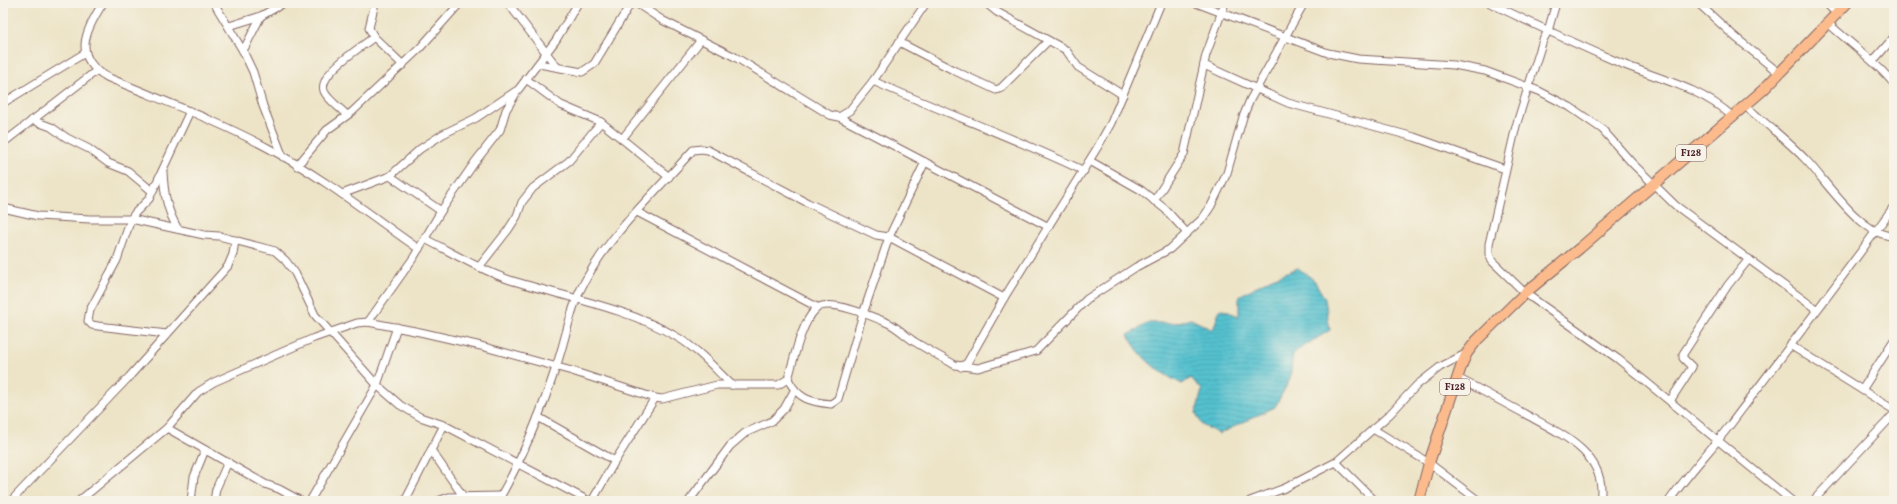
<svg xmlns="http://www.w3.org/2000/svg" width="1897" height="504" font-family="Vollkorn,serif">
	<defs>
		<pattern id="water-rules" width="6" height="5" patternUnits="userSpaceOnUse"><rect width="6" height="5" fill="#55c1cf"/><path d="M0 2.5h6" fill="none" stroke="#4ca5b2"/></pattern>
	</defs>
	<rect width="100%" height="100%" fill="#f7f3e8"/>
	<filter id="ink" filterUnits="userSpaceOnUse"><feTurbulence type="fractalNoise" baseFrequency=".025" numOctaves="2"/><feDisplacementMap in="SourceGraphic" scale="8" xChannelSelector="R" yChannelSelector="G"/><feConvolveMatrix kernelMatrix="1 2 1 2 8 2 1 2 1" color-interpolation-filters="sRGB"/></filter>
	<filter id="wash" filterUnits="userSpaceOnUse"><feTurbulence type="fractalNoise" baseFrequency=".012" numOctaves="4" result="noise"/><feDisplacementMap in="SourceGraphic" scale="16" xChannelSelector="R" yChannelSelector="G"/><feGaussianBlur stdDeviation="0.9" result="paint"/><feColorMatrix in="noise" values="0 0 0 0 0 0 0 0 0 0 0 0 0 0 0 0 0 1.4 0 .05"/><feComposite in="paint" operator="in"/></filter>
	<g filter="url(#wash)">
		<rect width="100%" height="100%" fill="#ede4c7"/>
		<!-- water -->
		<path fill="url(#water-rules)" stroke="#50707d" d="M1298,268L1314,280L1325,299L1330,330L1293,353L1290,379L1275,407L1219,434L1202,425L1196,413L1202,390L1191,378L1182,384C1157,371 1142,360 1128,335L1148,323H1174L1191,319L1213,330L1220,309L1239,316V296L1270,279Z"/>
	</g>
	<g filter="url(#ink)">
		<g fill="none" stroke-linecap="round" stroke-linejoin="round">
			<!-- street casing -->
			<g stroke="#836462" stroke-width="9">
				<g id="street">
					<path d="M103,3C85,31 72,57 107,77C161,100 216,120 268,148C321,176 369,214 419,249"/>
					<polyline points="214,3 243,51 253,72 263,106 283,157"/>
					<polyline points="375,3 369,28 374,37 403,65"/>
					<polyline points="508,3 557,67"/>
					<polyline points="636,3 662,20 735,57 830,115 839,117 1049,227"/>
					<polyline points="986,3 997,12 1066,50 1078,67 1123,95"/>
					<polyline points="1196,3 1328,53 1358,59 1454,65 1485,71 1539,91 1570,107 1602,129 1632,163 1675,205 1816,309"/>
					<path d="M1490,3C1533,24 1576,44 1620,63C1659,79 1699,87 1732,116"/>
					<polyline points="1556,3 1548,31 1543,40 1516,126 1489,244 1489,254 1492,261 1525,293 1618,359 1792,501"/>
					<polyline points="1698,3 1734,36 1779,73"/>
					<polyline points="1826,3 1836,13"/>
					<path d="M1827,22C1849,43 1875,60 1894,84"/>
					<polyline points="229,26 261,16 284,3"/>
					<polyline points="899,42 955,71 996,90 1001,88 1048,41"/>
					<polyline points="243,51 261,16"/>
					<polyline points="1873,61 1894,37"/>
					<polyline points="539,64 582,72 594,64 631,3"/>
					<polyline points="1204,65 1288,103 1414,137 1505,169"/>
					<polyline points="526,79 561,105 601,122 669,177"/>
					<path d="M873,81C943,112 1015,138 1084,171"/>
					<polyline points="3,103 85,53"/>
					<path d="M1744,105C1765,123 1787,140 1806,160C1827,182 1862,237 1894,236"/>
					<path d="M347,115C341,109 327,99 324,91C318,73 362,47 374,37"/>
					<polyline points="839,117 849,111 873,81 926,3"/>
					<polyline points="32,120 51,127 67,138 89,149 108,163 128,171 152,191"/>
					<polyline points="622,139 701,40"/>
					<polyline points="3,143 96,71"/>
					<polyline points="1090,161 1141,190 1165,209 1187,233"/>
					<polyline points="297,166 327,130 352,112 420,48 460,3"/>
					<path d="M163,172C164,193 167,211 178,229"/>
					<polyline points="390,176 441,211"/>
					<polyline points="342,194 390,176 420,149 443,134 476,118 516,91"/>
					<polyline points="1154,201 1184,154 1206,55 1225,3"/>
					<polyline points="3,208 38,216 90,219 131,219 204,235 219,236 275,251 285,260 295,273 315,315 377,385 400,405 420,417 444,425 589,501"/>
					<polyline points="637,212 817,307"/>
					<path d="M425,239C453,253 480,270 510,280C565,297 628,308 677,337C698,349 715,369 732,385"/>
					<polyline points="479,267 508,230 517,216 522,202 533,188 569,161 601,122"/>
					<polyline points="368,322 414,257 441,211 475,162 500,130 506,110 518,90 556,40 578,3"/>
					<polyline points="167,334 98,326 92,325 88,321 90,310 117,260 131,219 135,213 149,199 190,111"/>
					<polyline points="1790,345 1894,410"/>
					<polyline points="961,367 967,363 1004,298 1097,148 1111,123 1161,3"/>
					<path d="M1457,378C1480,389 1502,402 1525,414C1558,432 1609,454 1600,501"/>
					<path d="M788,379C798,399 810,402 831,404L838,399L863,314L889,237L925,162"/>
					<polyline points="1862,390 1894,340"/>
					<polyline points="1670,401 1692,367 1683,358 1683,354 1728,285 1749,259"/>
					<polyline points="538,417 615,461"/>
					<polyline points="167,428 265,484 279,489 301,501"/>
					<polyline points="1373,429 1429,463 1479,501"/>
					<polyline points="431,450 463,496"/>
					<polyline points="1336,462 1375,501"/>
					<polyline points="11,501 129,377 228,266 233,254 235,240"/>
					<path d="M79,501L167,428L198,392L214,382L314,338L357,323L368,322L420,332L481,346L572,371L655,398L662,399L717,385H778L788,379C794,359 801,323 816,309C827,297 874,317 888,323C897,327 906,336 915,342C928,350 941,357 955,365L978,368L1036,351L1087,299L1136,267L1170,249L1203,218L1211,206L1227,173L1243,117L1250,100L1304,3"/>
					<polyline points="191,501 194,477 205,450"/>
					<polyline points="214,501 216,489 228,462"/>
					<polyline points="310,501 377,385 397,327"/>
					<polyline points="405,501 444,425"/>
					<polyline points="438,501 449,497 501,496"/>
					<path d="M498,501C522,459 541,413 556,367C566,339 570,307 585,281C612,231 656,192 693,150L702,149L708,150L808,203L876,235L889,237L1004,298"/>
					<polyline points="592,501 615,461 655,398"/>
					<polyline points="689,501 730,446 745,433 772,421 784,409 794,391"/>
					<polyline points="1250,501 1285,488 1336,462 1389,415 1417,385 1440,367 1467,353"/>
					<path d="M1669,501C1688,474 1710,451 1730,425C1785,352 1841,280 1894,206"/>
					<polyline points="1813,501 1894,414"/>
				</g>
			</g>
			<!-- primary casing -->
			<g stroke="#836462" stroke-width="12">
				<polyline id="primary" points="1419,501 1429,463 1462,364 1467,353 1477,340 1525,293 1580,248 1763,90 1847,3"/>
			</g>
			<!-- street -->
			<use href="#street" stroke="#fff" stroke-width="7"/>
			<!-- primary -->
			<use href="#primary" stroke="#fbbb8d" stroke-width="10"/>
		</g>
	</g>
	<g text-anchor="middle" dominant-baseline="central" stroke-width="3" stroke-linejoin="round" paint-order="stroke">
		<!-- shield labels -->
		<g fill="#f7f3e8" stroke="#7e5f64" stroke-width="1">
			<rect x="1676" y="145" width="30" height="16" rx="3"/>
			<rect x="1440" y="379" width="30" height="16" rx="3"/>
		</g>
		<g font-size="10" font-weight="bold" fill="#4a1f2b">
			<text x="1691" y="153">F128</text>
			<text x="1455" y="387">F128</text>
		</g>
	</g>
	<!-- margin -->
	<rect width="1897" height="504" fill="none" stroke="#f7f3e8" stroke-width="16"/>
</svg>
